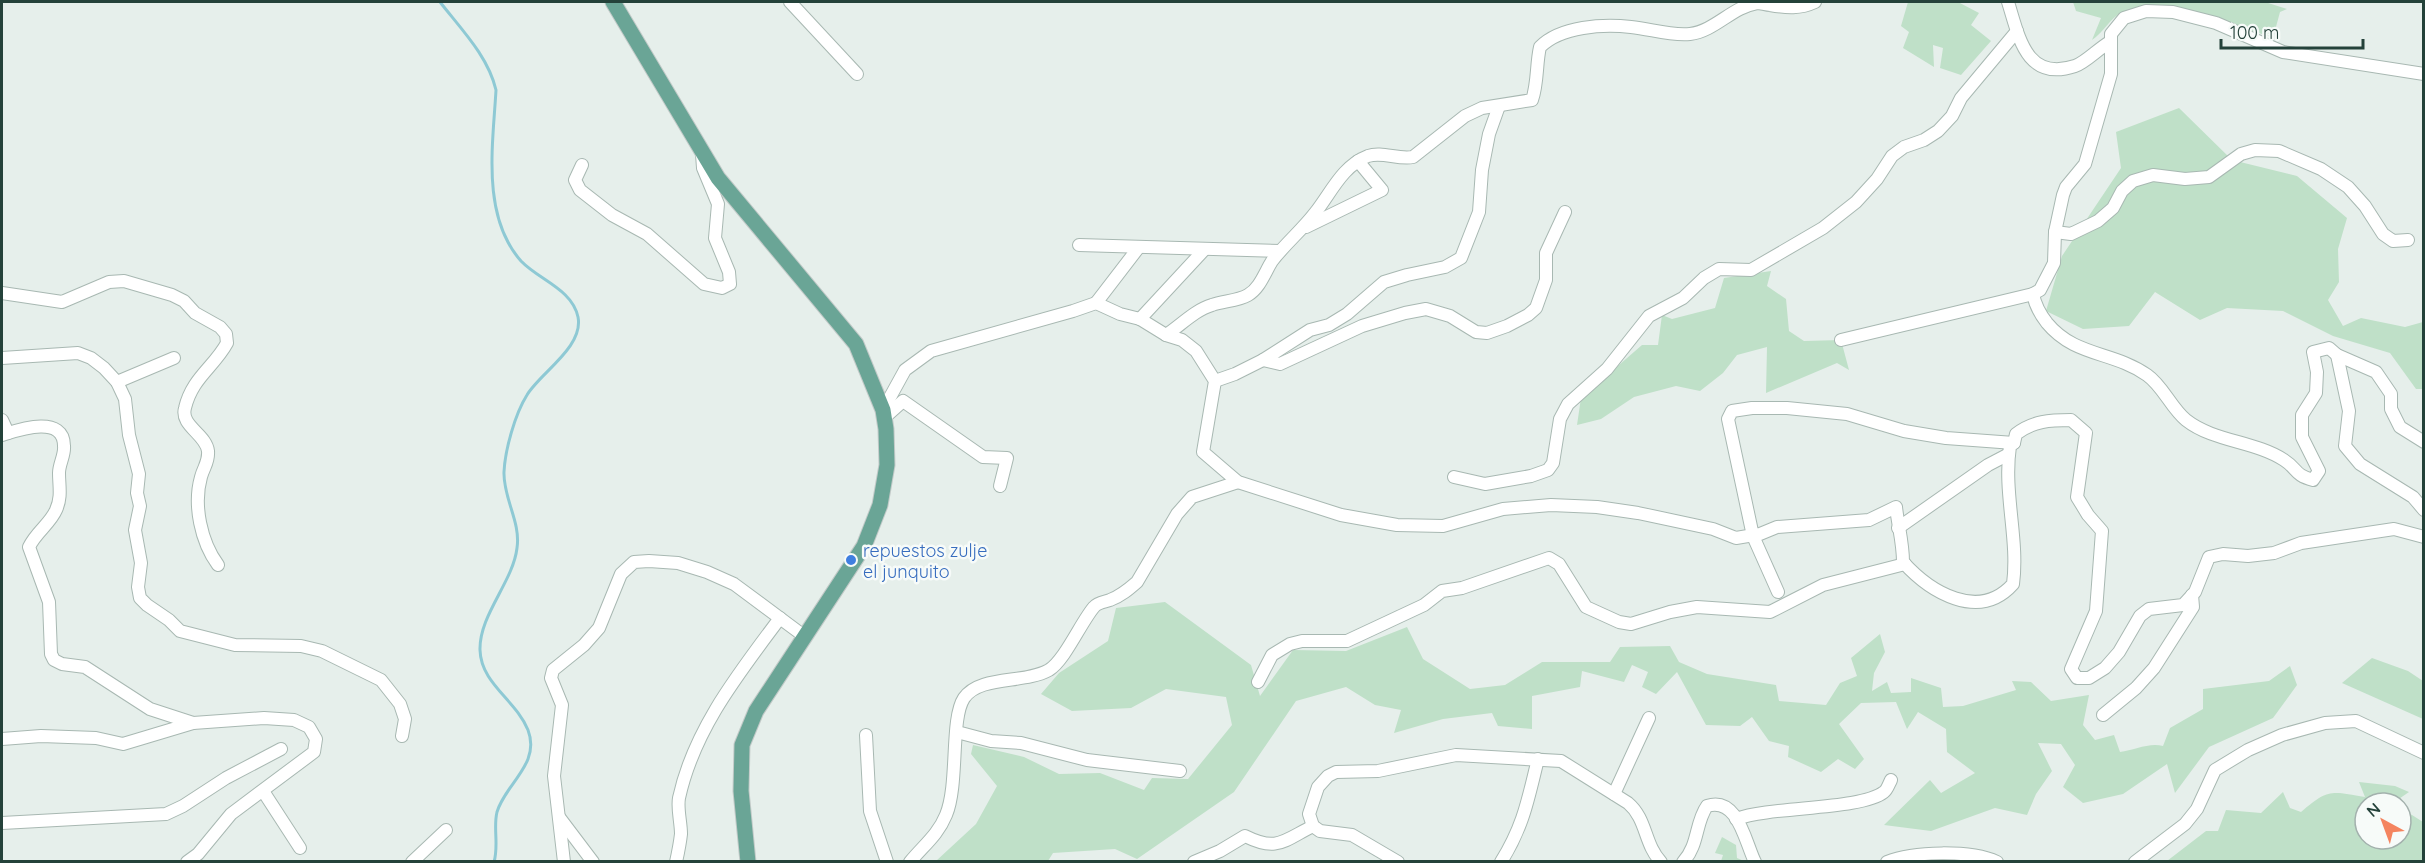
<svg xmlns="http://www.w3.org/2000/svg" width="2425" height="863" font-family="Quicksand,sans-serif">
	<rect width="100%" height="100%" fill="#e6efeb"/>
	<!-- green -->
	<g fill="#bfe0c8">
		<polygon points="1908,2 1958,2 1979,13 1971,25 1991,41 1961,75 1940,68 1943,48 1933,45 1934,67 1903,48 1909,32 1901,26"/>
		<path d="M2073,2H2247L2252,3L2265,2L2287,9L2280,12L2273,38C2232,23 2165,0 2122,12C2110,18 2103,33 2092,40L2101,18L2076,11Z"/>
		<polygon points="2179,108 2232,160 2297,176 2347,218 2338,249 2339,282 2328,300 2343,326 2361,318 2405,327 2423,322 2423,389 2416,389 2390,353 2333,336 2283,311 2227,308 2200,320 2155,292 2129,326 2083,329 2046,311 2062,256 2121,168 2116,132"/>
		<polygon points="1771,271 1767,286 1786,299 1789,331 1804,341 1841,340 1849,370 1837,363 1766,393 1767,347 1737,355 1723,373 1700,391 1676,386 1634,397 1601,419 1577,425 1581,398 1642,345 1658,345 1662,315 1672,319 1715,308 1724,278"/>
		<path d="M1165,602L1251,665L1260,696L1293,650L1346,651L1407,627L1423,659L1470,689L1505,685L1542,662H1610L1620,647L1670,646L1679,662L1707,674L1776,685L1779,701L1826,705L1840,683L1857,676L1851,658L1880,634L1885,652L1874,673L1872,691L1887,682L1891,693L1911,692V678L1941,688L1943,707L1963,706L2016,690L2012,681L2031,682L2051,701L2089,695L2083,725L2095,740L2114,735L2120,752C2134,750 2150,742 2163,746L2170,728L2203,709V689L2269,681L2290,666L2297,685L2273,718L2209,747L2175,793L2167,764L2123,794L2083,803L2063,787L2075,765L2061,744L2038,743L2052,771L2036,794L2027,815L1995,808L1931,831L1884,825L1930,780L1941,793L1975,773L1947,752L1946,729L1918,712L1907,729L1896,702L1861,703L1839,724L1864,759L1855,769L1838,759L1821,772L1788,757L1789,746L1769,741L1752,717L1740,726L1706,725L1677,672L1656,694L1642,687L1648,672L1632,665L1624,682L1582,671L1580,687L1532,696V729L1498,726L1492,713L1443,719L1394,733L1401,710L1375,705L1346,687L1296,701L1234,792L1137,859L1115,849L1053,853L1048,861H936L976,824L997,786L971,754L973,745L1024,757L1059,774L1100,773L1144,790L1152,778L1188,779L1232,725L1226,697L1166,689L1131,708L1072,711L1041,694L1059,673L1108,641L1116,608Z"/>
		<polygon points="2372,658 2408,671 2423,681 2423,719 2342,683"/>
		<path d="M2359,782L2395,786L2409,792L2393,803H2365V839H2401V808L2423,822V861H2167L2206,831H2218L2226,810L2261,813L2283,792L2290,808L2301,812C2328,789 2330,791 2365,797Z"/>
		<polygon points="1722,837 1736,845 1737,858 1744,861 1721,861 1723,855 1715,853"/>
	</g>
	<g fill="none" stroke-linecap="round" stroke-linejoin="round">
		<!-- stream -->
		<path stroke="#8ec9d4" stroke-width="3" d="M440,2C461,29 488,56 496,90C493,144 481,216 521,261C539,280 572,289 578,317C584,347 540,373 527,395C515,414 505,450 504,472C503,498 521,522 517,548C513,582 479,615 480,650C481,684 516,700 528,730C541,764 505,784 497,812C493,828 499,845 494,862"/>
		<!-- minor casing -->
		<g stroke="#a8b8b2" stroke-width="14">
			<g id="minor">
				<polyline points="790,2 857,74"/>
				<path d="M2008,2C2019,37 2026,82 2075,66C2085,63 2099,48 2110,42"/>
				<polyline points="582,165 575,180 580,190 612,215 647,234 704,284 722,288 730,284 729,272 715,238 718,204 703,168 702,154"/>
				<polyline points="1306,227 1382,190 1358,161"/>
				<polyline points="2055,232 2071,234 2098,221 2113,208 2122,191 2133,181 2153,175 2185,179 2209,177 2241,154 2255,150 2279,151 2321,169 2348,187 2365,206 2383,234 2393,241 2408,240"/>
				<polyline points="1079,245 1280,251"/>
				<path d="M2,293L62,302L109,282L124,281L172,295L184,301L195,313L220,327L226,334L227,343C214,367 192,378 185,408C180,426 206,434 208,451C209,462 204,466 201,477C193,505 201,542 218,565"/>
				<path d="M2033,294C2035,305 2040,314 2047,323C2075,357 2113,351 2147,375C2163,386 2171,408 2186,420C2214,442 2255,441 2284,460C2298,469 2294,475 2313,480L2319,471L2302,437V415L2316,393L2317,372L2313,352L2329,348L2337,355L2376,372L2391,394V409L2400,427L2424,442"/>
				<polyline points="1096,303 1139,247"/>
				<polyline points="1140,319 1204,250"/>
				<path d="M1166,335C1181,325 1195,310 1212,305C1223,301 1238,301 1248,295C1260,288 1265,272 1272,261C1285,244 1302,230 1315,213C1331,193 1342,166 1368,156C1382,151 1398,160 1413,157L1465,116L1482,108L1532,100C1538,83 1536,64 1540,47C1561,26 1603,24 1631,27C1651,29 1670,36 1690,34C1715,31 1732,7 1757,3C1761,3 1766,5 1770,5C1787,8 1800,9 1815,2"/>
				<polyline points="1841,340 2033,294 2040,290 2054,263 2055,232 2063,195 2066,187 2085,164 2111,74 2111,34 2124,18 2146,11 2173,12 2216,23 2283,52 2424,74"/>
				<polyline points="2337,355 2349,411 2345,446 2360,464 2413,497 2424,510"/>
				<polyline points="2,358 78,353 91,358 104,368 117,382 125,399 129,435 139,474 137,493 140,506 135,530 141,563 138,587 140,598 147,605 169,620 180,631 235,645 301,646 322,651 381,680 400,704 405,719 402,736"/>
				<polyline points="1263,360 1280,364 1362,326 1405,313 1426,309 1450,316 1476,332 1487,333 1507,326 1528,315 1536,308 1546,280 1546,253 1565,212"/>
				<polyline points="1215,381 1235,374 1263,360 1310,330 1329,325 1347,314 1384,282 1407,275 1445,267 1461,258 1479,212 1482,170 1489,134 1499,106"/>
				<polyline points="117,382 174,358"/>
				<path d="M883,410L905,370L931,351L1073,311L1096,303L1120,314L1140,319L1166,335L1182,340L1196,351L1215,381L1203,452L1238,482L1341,515L1397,525L1443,526L1503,509L1551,505L1597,507L1638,513L1713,529L1736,538L1760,534L1777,527L1869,520L1896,507C1898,526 1903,542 1903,562C1930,592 1979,622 2013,584C2019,539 2003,493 2010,446L2014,443L2016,434C2033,421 2050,420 2071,420L2086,433L2077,497L2088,515L2102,531L2096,611L2071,669L2077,678H2089L2105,668L2119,652L2140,616L2149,609L2183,605L2195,592L2209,557L2223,554L2248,556L2274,553L2301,543L2394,529L2424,537"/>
				<polyline points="884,418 903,401 983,457 1007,458 1000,486"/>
				<polyline points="2,420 8,433"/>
				<path d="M2,435C18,430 64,414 64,446C65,455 59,464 59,473C59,486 62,497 56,510C50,524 36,532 29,547L49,602L51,654L54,660L62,664L85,667L150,709L193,723"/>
				<polyline points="1454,477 1485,484 1531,476 1548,470 1553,463 1560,419 1568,404 1607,369 1649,316 1683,298 1704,278 1719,269 1751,270 1823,228 1856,202 1877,179 1892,156 1904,147 1924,140 1938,131 1952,116 1961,98 2017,31"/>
				<polyline points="1898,528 1988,465 2009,454"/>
				<polyline points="1778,592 1753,536 1728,419 1732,411 1752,408 1787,408 1847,414 1904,431 1946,438 2014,443"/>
				<polyline points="1258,682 1272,655 1290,644 1302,641 1347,641 1424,605 1442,591 1462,588 1549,558 1559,564 1586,607 1619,622 1631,624 1670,612 1697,607 1770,612 1823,585 1905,564"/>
				<polyline points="2103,715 2136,688 2154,668 2193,607 2192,595"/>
				<polyline points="957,732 991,741 1021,743 1087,760 1180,771"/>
				<polyline points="866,735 870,811 887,862"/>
				<polyline points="2,739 41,736 96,738 123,744 193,723 264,718 294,720 309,727 316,739 314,752 231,814 198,854 187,862"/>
				<polyline points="263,791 300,848"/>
				<polyline points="1614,794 1649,718"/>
				<polyline points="559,817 593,862"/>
				<path d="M1736,819C1772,806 1861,810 1884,792C1887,790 1889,784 1891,780"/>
				<polyline points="2,823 166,814 183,806 226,778 281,749"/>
				<polyline points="412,862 446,830"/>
				<polyline points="564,862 554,776 562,705 551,678 553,670 584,645 599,628 621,574 634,562 649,561 678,563 707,572 734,584 804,636"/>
				<path d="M676,862C678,853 680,843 681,834C681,822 677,809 679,798C694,729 739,673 780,618"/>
				<path d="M910,862C923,846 938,835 946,815C959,784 950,719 964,698C980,675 1024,684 1049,670C1065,660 1081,622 1094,607C1098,602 1105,602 1110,600C1121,596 1129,589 1137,582L1177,514L1192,497L1238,482"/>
				<path d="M1194,862L1220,851L1245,836C1277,852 1283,841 1313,826"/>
				<path d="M1398,862L1352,835L1320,831L1313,826L1309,814L1318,787L1328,776L1336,772L1378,771L1456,755L1561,761L1628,803C1647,819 1644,844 1661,862"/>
				<path d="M1501,862C1524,825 1528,799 1538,759"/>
				<path d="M1683,862C1699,845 1695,823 1707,806C1738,796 1745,842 1755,862"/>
				<path d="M1887,862C1913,851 1971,850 1997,862"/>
				<polyline points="2135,862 2185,824 2197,809 2215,770 2248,750 2282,735 2325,723 2356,721 2424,753"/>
			</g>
		</g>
		<!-- major casing -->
		<g stroke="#c2cac8" stroke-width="17">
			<polyline id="major" points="613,2 718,178 856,344 883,410 886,429 887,465 880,505 864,546 756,711 742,745 741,791 748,862"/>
		</g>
		<!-- minor -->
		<use href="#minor" stroke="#fff" stroke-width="12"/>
		<!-- major -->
		<use href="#major" stroke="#6aa596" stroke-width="15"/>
	</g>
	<!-- markers -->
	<circle fill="#3f7fe0" stroke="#f7fbf9" stroke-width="2" cx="851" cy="560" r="6"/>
	<g text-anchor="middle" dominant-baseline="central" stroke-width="5" stroke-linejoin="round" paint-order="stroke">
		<!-- shop labels -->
		<g font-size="18" fill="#366cbe" stroke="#f7fbf9" text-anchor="start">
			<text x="863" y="550">repuestos zulje<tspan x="863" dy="21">el junquito</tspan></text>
		</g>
	</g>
	<!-- border -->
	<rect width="2425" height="863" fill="none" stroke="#24423a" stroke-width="6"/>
	<!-- north arrow -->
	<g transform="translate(2383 821) rotate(319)"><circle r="28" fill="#f7fbf9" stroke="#a3b1ad" stroke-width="1.5"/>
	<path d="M0-4.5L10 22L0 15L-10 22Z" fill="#f4845f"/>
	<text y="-9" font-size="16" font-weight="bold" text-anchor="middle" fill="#24423a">N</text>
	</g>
	<!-- scale -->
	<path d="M2221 39v9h142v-9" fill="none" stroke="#24423a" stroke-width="3"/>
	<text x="2230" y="39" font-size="18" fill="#24423a" stroke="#f7fbf9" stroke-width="4.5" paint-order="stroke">100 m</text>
</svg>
